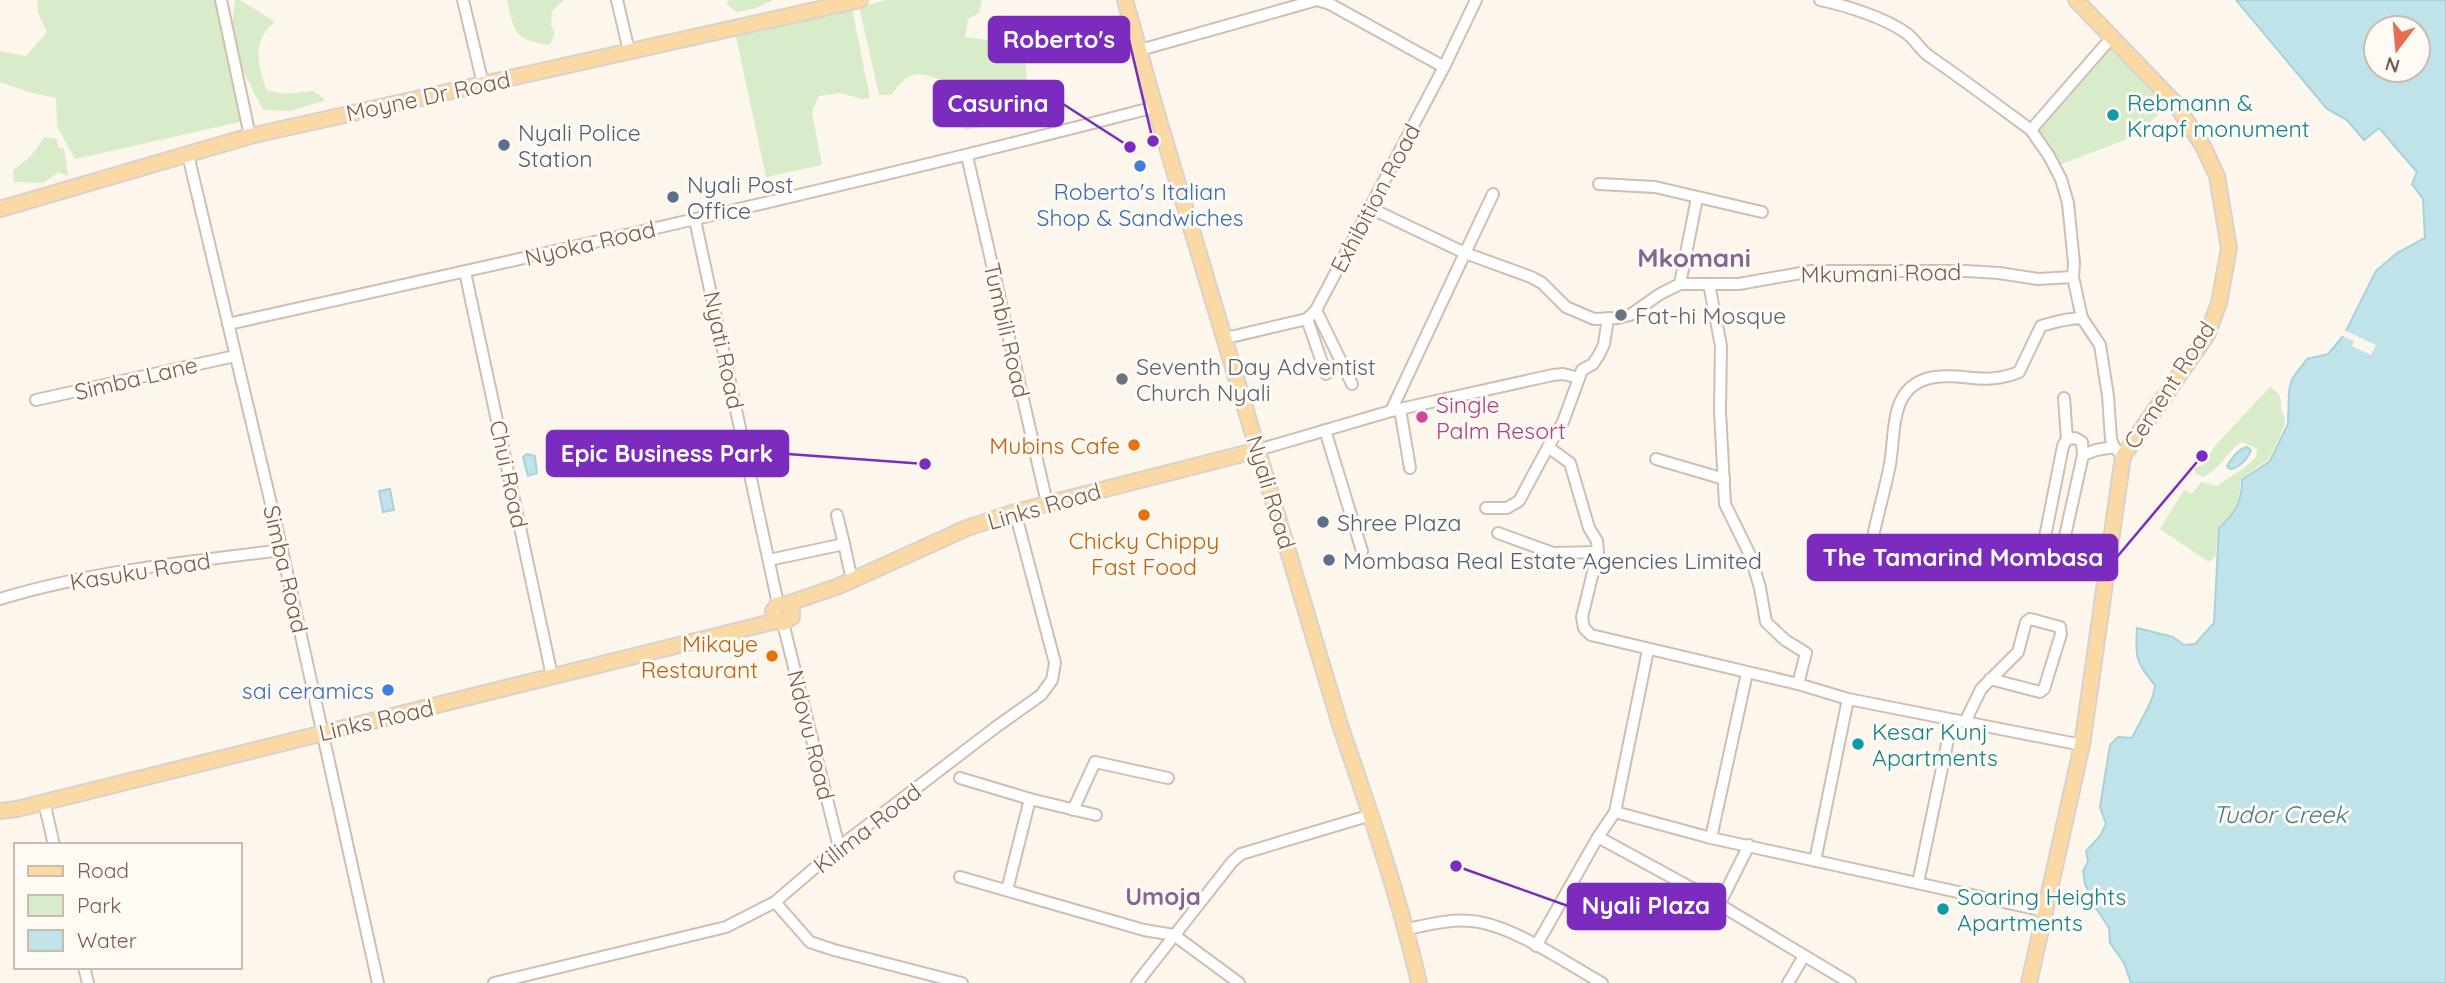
<svg xmlns="http://www.w3.org/2000/svg" width="2446" height="983" font-family="Quicksand,sans-serif">
	<rect width="100%" height="100%" fill="#fdf6ec"/>
	<!-- green -->
	<g fill="#d8ecc9">
		<polygon points="37,0 215,0 241,116 240,122 75,159 57,126 56,98 28,92 0,82 0,51 26,56 47,32 38,13"/>
		<path d="M235,0H240L275,22C252,39 257,66 267,90L283,94L313,91L326,100L291,111L263,110L230,45Z"/>
		<path d="M507,0H564L552,11L551,26L555,33L550,45C514,39 515,35 507,0Z"/>
		<polygon points="728,0 774,0 756,8 736,12 727,4"/>
		<path d="M886,0H982L979,13L968,19L965,37L989,40L1019,39L1025,47L1029,121C1007,121 987,127 965,130L951,114L941,80C913,70 909,72 891,95H879L859,7Z"/>
		<polygon points="852,8 870,98 862,99 841,93 819,96 812,112 822,165 766,177 735,32"/>
		<polygon points="2113,38 2170,104 2135,136 2059,165 2031,130"/>
		<path d="M44,137L57,139L58,147L64,149L68,176L59,172L43,183L14,182L13,170C27,161 36,152 44,137Z"/>
		<path d="M2270,387C2288,398 2276,404 2285,417L2284,427L2269,459L2240,480C2241,504 2235,511 2218,527L2216,555L2209,562L2160,529L2184,490L2192,494L2201,482L2216,486L2243,469L2256,457L2257,449L2242,442C2226,451 2220,470 2203,477L2195,473L2194,468L2203,465L2214,447Z"/>
	</g>
	<!-- water -->
	<g fill="#bfe3e8" stroke="#a5d3da" stroke-width="2" fill-rule="evenodd">
		<path d="M2236,0H2446V983H2131L2124,963L2110,943L2109,928L2096,908L2085,884L2083,871L2088,862L2086,851L2100,836L2106,824L2100,807L2110,745L2118,737L2132,738C2140,720 2153,704 2155,685C2136,663 2135,657 2137,628L2173,637L2184,645L2195,644L2214,623L2219,528C2235,513 2242,503 2242,480L2270,461L2288,424L2289,391L2292,379L2307,359L2328,354L2344,335L2376,271L2397,253L2425,238L2423,199L2412,184L2417,172L2379,128L2364,140L2347,120L2327,109ZM2376,28H2418V70H2376Z"/>
		<path d="M2247,447L2251,450C2248,459 2238,469 2230,469L2227,466C2232,458 2238,449 2247,447Z"/>
		<polygon points="527,454 535,456 537,473 528,476 523,457"/>
		<polygon points="390,489 394,510 383,512 379,491"/>
	</g>
	<!-- pier -->
	<polygon fill="#fdf6ec" points="2344,330 2376,345 2371,355 2352,346 2354,341 2340,335"/>
	<g fill="none" stroke-linecap="round" stroke-linejoin="round">
		<!-- minor casing -->
		<g stroke="#d1beb0" stroke-width="14">
			<g id="minor">
				<polyline points="221,0 250,136"/>
				<polyline points="463,0 483,84"/>
				<polyline points="617,0 629,51"/>
				<polyline points="1317,0 1330,4 1444,67"/>
				<path d="M1820,0C1844,5 1886,18 1906,33C1915,39 1920,50 1929,56C1964,80 1997,105 2031,130"/>
				<polyline points="1140,50 1317,0"/>
				<polyline points="188,155 282,550 378,983"/>
				<polyline points="967,156 1047,503"/>
				<polyline points="1599,184 1655,187 1762,212"/>
				<polyline points="1493,194 1465,253 1531,277 1542,283 1566,307 1594,319 1618,318 1630,315 1660,294 1680,284 1739,284 1812,271 1966,271 1999,273 2038,279 2073,277"/>
				<polyline points="695,220 778,604"/>
				<polyline points="465,272 552,676"/>
				<polyline points="1680,284 1697,198"/>
				<polyline points="1709,284 1721,346 1720,411 1725,504 1751,557 1760,588 1766,622 1785,640 1806,653 1798,684"/>
				<polyline points="1316,310 1352,384"/>
				<polyline points="1608,318 1604,344 1600,353 1593,364 1582,370 1563,422 1548,447 1570,463 1589,528 1597,541 1598,552 1582,617 1584,628 1591,635 1798,684 1848,699 2082,745"/>
				<polyline points="2082,318 2073,277 2074,263 2068,203 2061,179 2049,156 2031,130 2112,37"/>
				<polyline points="1307,319 1326,374"/>
				<path d="M228,324C538,255 848,187 1155,107"/>
				<polyline points="1226,338 1307,319 1316,310 1444,67 1476,0"/>
				<polyline points="2064,398 2067,439"/>
				<polyline points="36,400 235,356"/>
				<polyline points="1400,409 1410,468"/>
				<polyline points="1391,411 1553,375 1563,374 1579,378"/>
				<polyline points="1325,430 1362,551"/>
				<polyline points="1258,450 1391,411 1465,253 1370,208"/>
				<polyline points="2083,455 2082,442 2075,438 2067,439 2063,446 2045,537 2047,544 2054,548 2063,545 2083,455 2096,450 2114,447"/>
				<polyline points="1656,459 1724,479"/>
				<polyline points="1486,508 1507,508 1519,501 1548,447"/>
				<polyline points="837,515 844,544"/>
				<path d="M1874,532C1879,509 1886,486 1890,464C1896,429 1889,384 1935,377C1967,373 1984,386 2019,372L2041,326C2055,322 2067,318 2082,318L2100,345L2108,396L2111,439L2114,447L2123,456"/>
				<polyline points="1498,533 1553,553 1598,552"/>
				<polyline points="769,560 844,544 850,571"/>
				<path d="M0,599C91,571 188,562 282,550"/>
				<polyline points="783,623 839,847"/>
				<polyline points="1965,722 1981,689 2018,652 2026,622 2030,619 2060,627 2061,634 2044,689 2040,692 1990,679"/>
				<polyline points="960,778 1030,799 1096,815"/>
				<polyline points="44,802 54,845"/>
				<polyline points="1073,810 1095,762 1168,778"/>
				<polyline points="1615,812 1711,838 2045,911"/>
				<polyline points="1598,837 1695,890 1850,983"/>
				<polyline points="1711,838 1747,673"/>
				<polyline points="1815,861 1848,699"/>
				<polyline points="960,877 1144,930 1174,935 1239,983"/>
				<polyline points="1918,883 1952,720"/>
				<polyline points="1007,890 1030,799"/>
				<polyline points="775,902 810,942 834,950 962,983"/>
				<polyline points="1719,905 1749,845"/>
				<path d="M1407,929C1427,925 1450,919 1471,921C1511,924 1566,963 1602,983"/>
				<polyline points="1536,946 1598,837 1615,812 1648,650"/>
				<polyline points="84,967 88,983"/>
				<polyline points="494,983 726,927 775,902 839,847 996,727 1041,695 1052,680 1055,663 1015,512"/>
				<polyline points="1137,983 1232,862 1241,854 1371,815"/>
				<polyline points="1788,983 1804,956"/>
			</g>
		</g>
		<!-- major casing -->
		<g stroke="#dad1cd" stroke-width="18">
			<g id="major">
				<path d="M1125,0L1155,107L1341,728C1370,812 1399,896 1419,983"/>
				<polyline points="0,209 250,136 860,0"/>
				<polyline points="787,604 792,610 792,617 783,623 776,621 773,611 778,604 787,604 839,586 967,528 1015,512 1258,450"/>
				<polyline points="0,811 17,809 776,621"/>
				<polyline points="2029,983 2082,745 2123,456 2207,335 2219,303 2229,248 2217,176 2203,146 2174,102 2076,0"/>
			</g>
		</g>
		<!-- minor -->
		<use href="#minor" stroke="#fff" stroke-width="10"/>
		<!-- major -->
		<use href="#major" stroke="#fbd9a5" stroke-width="14"/>
	</g>
	<!-- markers -->
	<g fill="#0f9aa8" stroke="#fffaf3" stroke-width="2.5">
		<circle cx="2113" cy="115" r="7"/>
		<circle cx="1858" cy="744" r="7"/>
		<circle cx="1943" cy="909" r="7"/>
	</g>
	<g fill="#5c6f8a" stroke="#fffaf3" stroke-width="2.5">
		<circle cx="504" cy="145" r="7"/>
		<circle cx="673" cy="197" r="7"/>
		<circle cx="1323" cy="522" r="7"/>
		<circle cx="1329" cy="560" r="7"/>
	</g>
	<g fill="#3f7fe0" stroke="#fffaf3" stroke-width="2.5">
		<circle cx="1140" cy="166" r="7"/>
		<circle cx="388" cy="690" r="7"/>
	</g>
	<g fill="#6b7280" stroke="#fffaf3" stroke-width="2.5">
		<circle cx="1621" cy="315" r="7"/>
		<circle cx="1122" cy="379" r="7"/>
	</g>
	<circle fill="#d1479c" stroke="#fffaf3" stroke-width="2.5" cx="1422" cy="417" r="7"/>
	<g fill="#e8710a" stroke="#fffaf3" stroke-width="2.5">
		<circle cx="1134" cy="445" r="7"/>
		<circle cx="1144" cy="515" r="7"/>
		<circle cx="772" cy="656" r="7"/>
	</g>
	<g text-anchor="middle" dominant-baseline="central" stroke-width="6" stroke-linejoin="round" paint-order="stroke">
		<!-- street labels -->
		<g font-size="23" fill="#7a5c4d" stroke="#fffaf3">
			<text transform="translate(428 96) rotate(-12)">Moyne Dr Road</text>
			<text transform="translate(1375 198) rotate(-62)">Exhibition Road</text>
			<text transform="translate(590 243) rotate(-13)">Nyoka Road</text>
			<text transform="translate(1881 273) rotate(-1)">Mkumani Road</text>
			<text transform="translate(1007 330) rotate(77)">Tumbili Road</text>
			<text transform="translate(724 350) rotate(78)">Nyati Road</text>
			<text transform="translate(136 378) rotate(-13)">Simba Lane</text>
			<text transform="translate(2169 385) rotate(-57)">Cement Road</text>
			<text transform="translate(509 474) rotate(78)">Chui Road</text>
			<text transform="translate(1271 492) rotate(73)">Nyali Road</text>
			<text transform="translate(1044 506) rotate(-16)">Links Road</text>
			<text transform="translate(286 569) rotate(77)">Simba Road</text>
			<text transform="translate(140 571) rotate(-9)">Kasuku Road</text>
			<text transform="translate(376 720) rotate(-13)">Links Road</text>
			<text transform="translate(811 735) rotate(76)">Ndovu Road</text>
			<text transform="translate(867 828) rotate(-38)">Kilima Road</text>
		</g>
		<!-- culture labels -->
		<g font-size="23" fill="#0d838f" stroke="#fffaf3" text-anchor="start">
			<text x="2127" y="102">Rebmann &amp;<tspan x="2127" dy="26">Krapf monument</tspan></text>
			<text x="1872" y="731">Kesar Kunj<tspan x="1872" dy="26">Apartments</tspan></text>
			<text x="1957" y="896">Soaring Heights<tspan x="1957" dy="26">Apartments</tspan></text>
		</g>
		<!-- service labels -->
		<g font-size="23" fill="#4e5e75" stroke="#fffaf3" text-anchor="start">
			<text x="518" y="132">Nyali Police<tspan x="518" dy="26">Station</tspan></text>
			<text x="687" y="184">Nyali Post<tspan x="687" dy="26">Office</tspan></text>
			<text x="1337" y="522">Shree Plaza</text>
			<text x="1343" y="560">Mombasa Real Estate Agencies Limited</text>
		</g>
		<!-- shop labels -->
		<g font-size="23" fill="#366cbe" stroke="#fffaf3">
			<text x="1140" y="191">Roberto's Italian<tspan x="1140" dy="26">Shop &amp; Sandwiches</tspan></text>
			<text x="374" y="690" text-anchor="end">sai ceramics</text>
		</g>
		<!-- worship labels -->
		<g font-size="23" fill="#5b616d" stroke="#fffaf3" text-anchor="start">
			<text x="1635" y="315">Fat-hi Mosque</text>
			<text x="1136" y="366">Seventh Day Adventist<tspan x="1136" dy="26">Church Nyali</tspan></text>
		</g>
		<!-- hotel labels -->
		<g font-size="23" fill="#b23c85" stroke="#fffaf3" text-anchor="start">
			<text x="1436" y="404">Single<tspan x="1436" dy="26">Palm Resort</tspan></text>
		</g>
		<!-- food labels -->
		<g font-size="23" fill="#c56008" stroke="#fffaf3" text-anchor="end">
			<text x="1120" y="445">Mubins Cafe</text>
			<text x="1144" y="540" text-anchor="middle">Chicky Chippy<tspan x="1144" dy="26">Fast Food</tspan></text>
			<text x="758" y="643">Mikaye<tspan x="758" dy="26">Restaurant</tspan></text>
		</g>
		<!-- water labels -->
		<g font-size="24" font-style="italic" fill="#437c86" stroke="#fffaf3">
			<text x="2280" y="814">Tudor Creek</text>
		</g>
		<!-- neighbourhood labels -->
		<g font-size="24" font-weight="bold" fill="#846695" stroke="#fffaf3">
			<text x="1163" y="896">Umoja</text>
		</g>
		<!-- quarter labels -->
		<g font-size="26" font-weight="bold" fill="#846695" stroke="#fffaf3">
			<text x="1694" y="257">Mkomani</text>
		</g>
	</g>
	<!-- callouts -->
	<path fill="none" stroke="#7b2cbf" stroke-width="2.5" d="M1153 141L1129 40M1130 147L1063 104M925 464L788 454M2202 456L2117 557M1456 866L1568 906"/>
	<g fill="#7b2cbf" stroke="#fffaf3" stroke-width="2.5">
		<circle cx="1153" cy="141" r="7"/>
		<circle cx="1130" cy="147" r="7"/>
		<circle cx="925" cy="464" r="7"/>
		<circle cx="2202" cy="456" r="7"/>
		<circle cx="1456" cy="866" r="7"/>
	</g>
	<g fill="#7b2cbf" stroke="#7b2cbf" stroke-width="2.5">
		<rect x="989" y="17" width="140" height="45" rx="7"/>
		<rect x="934" y="81" width="129" height="45" rx="7"/>
		<rect x="547" y="431" width="241" height="45" rx="7"/>
		<rect x="1808" y="535" width="309" height="45" rx="7"/>
		<rect x="1568" y="884" width="157" height="45" rx="7"/>
	</g>
	<g font-size="24" text-anchor="middle" font-weight="bold" fill="#fff">
		<text x="1059" y="48">Roberto's</text>
		<text x="998" y="112">Casurina</text>
		<text x="667" y="462">Epic Business Park</text>
		<text x="1963" y="566">The Tamarind Mombasa</text>
		<text x="1646" y="914">Nyali Plaza</text>
	</g>
	<!-- legend -->
	<rect x="14" y="843" width="228" height="126" fill="#fffaf3" stroke="#cabbb1" stroke-width="2"/>
	<rect x="28" y="866" width="35" height="10" fill="#fbd9a5" stroke="#cabbb1" stroke-width="2"/>
	<text x="77" y="878" font-size="21" fill="#7a5c4d">Road</text>
	<rect x="28" y="895" width="35" height="21" fill="#d8ecc9" stroke="#cabbb1" stroke-width="2"/>
	<text x="77" y="913" font-size="21" fill="#7a5c4d">Park</text>
	<rect x="28" y="930" width="35" height="21" fill="#bfe3e8" stroke="#cabbb1" stroke-width="2"/>
	<text x="77" y="948" font-size="21" fill="#7a5c4d">Water</text>
	<!-- north arrow -->
	<g transform="translate(2397 49) rotate(196)"><circle r="33" fill="#fffaf3" stroke="#cabbb1" stroke-width="2"/>
	<path d="M0-5L12 26L0 18L-12 26Z" fill="#e76f51"/>
	<text y="-10" font-size="19" font-weight="bold" text-anchor="middle" fill="#7a5c4d">N</text>
	</g>
</svg>
